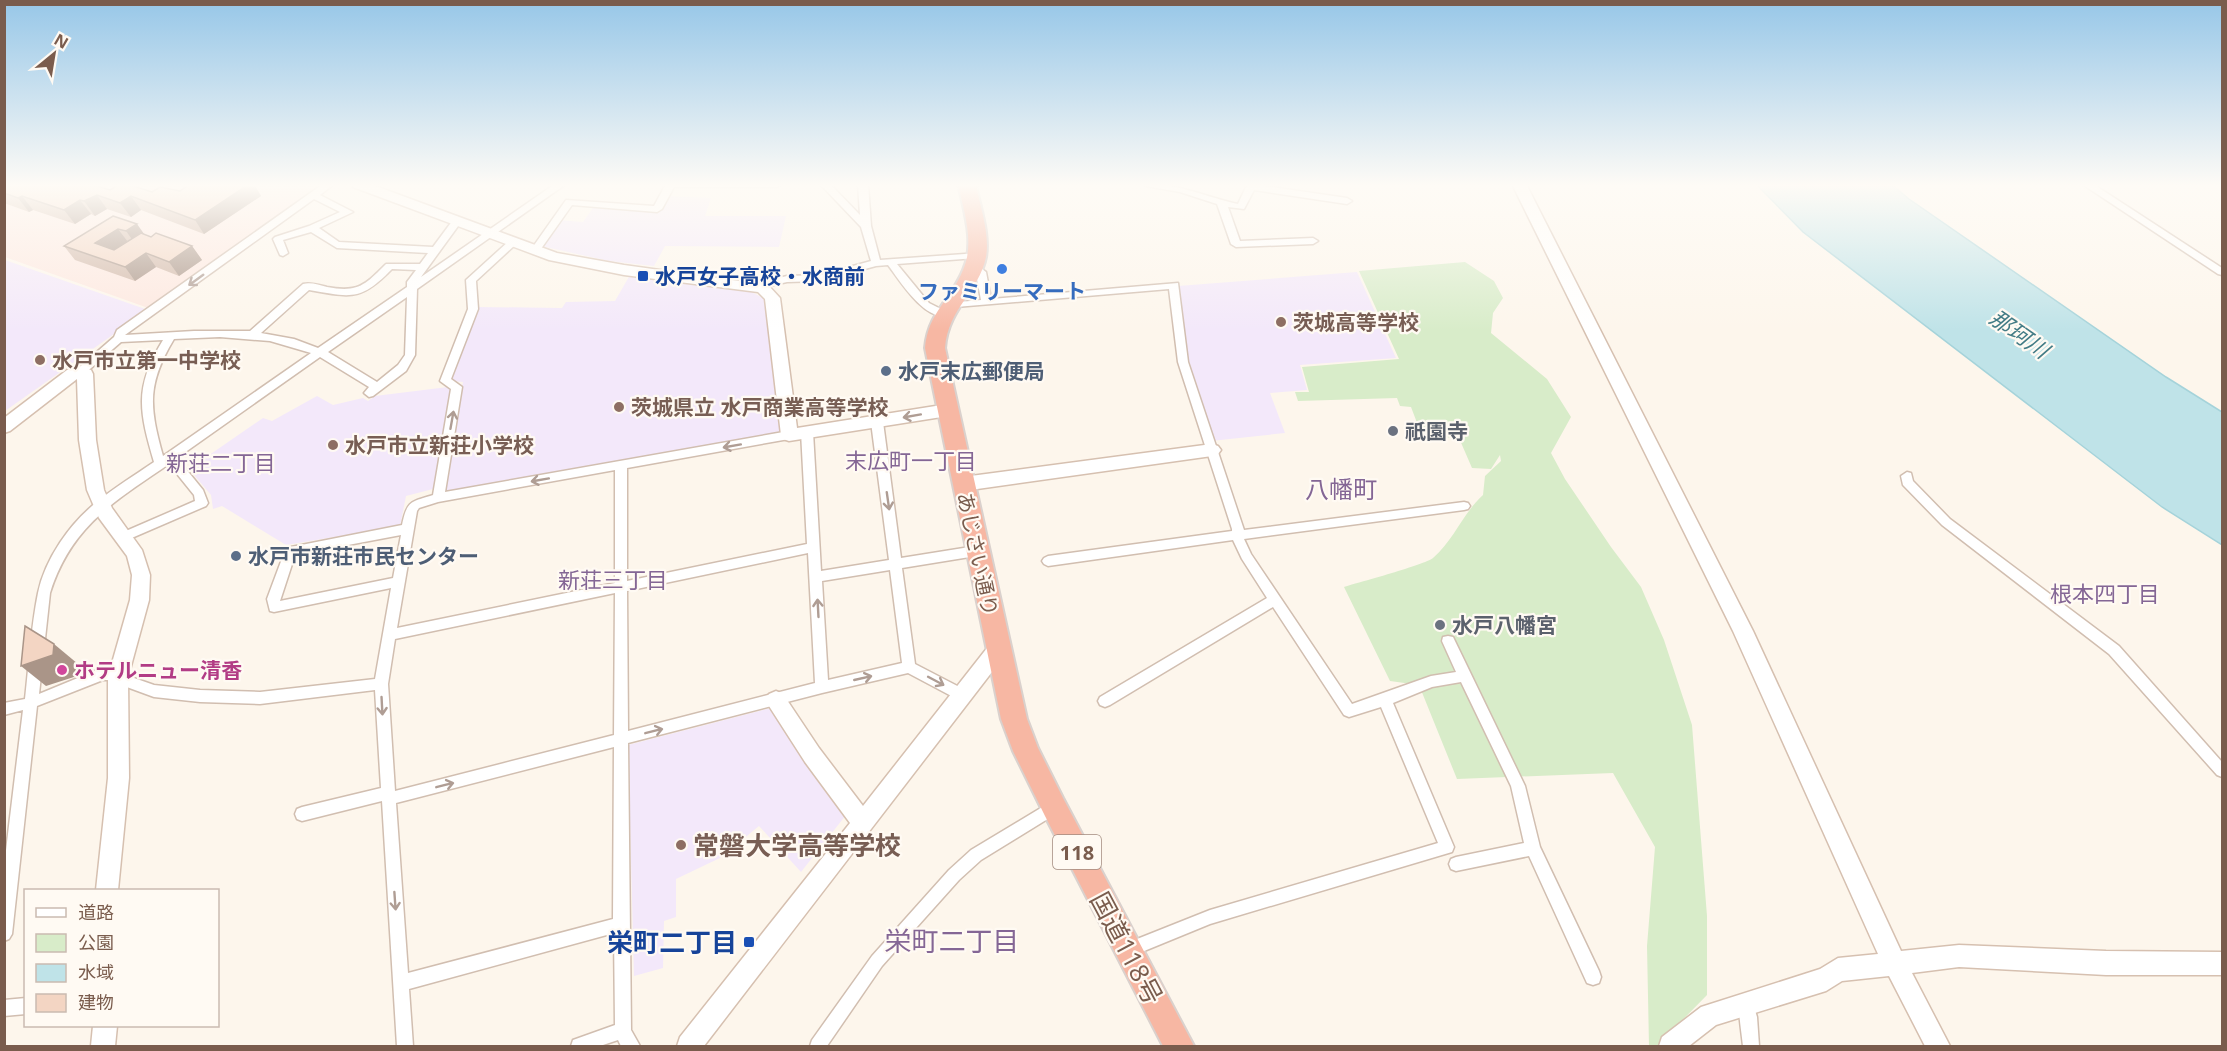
<svg xmlns="http://www.w3.org/2000/svg" width="2227" height="1051" font-family="'Open Sans','Noto Sans JP',sans-serif">
	<rect width="100%" height="100%" fill="#fdf6ec"/>
	<!-- commercial -->
	<polygon fill="#fde8e0" points="5,184 324,184 151,309 5,257"/>
	<!-- education -->
	<g fill="#f3e8fa">
		<polygon points="667,196 711,198 705,216 786,216 779,247 665,246 654,266 609,261 541,246 558,220 583,222 595,205 658,211"/>
		<polygon points="5,260 148,310 5,411"/>
		<polygon points="1357,272 1396,358 1300,365 1307,390 1270,393 1285,433 1211,441 1186,361 1178,286"/>
		<polygon points="630,275 746,289 763,298 770,314 781,432 443,493 463,382 452,381 448,378 476,307 562,308 566,302 615,301"/>
		<polygon points="448,387 454,389 433,489 406,496 400,526 286,545 222,506 213,509 211,495 189,469 263,418 272,421 317,396 333,405 363,398 368,401 375,396"/>
		<polygon points="771,708 846,815 801,872 759,826 742,840 719,851 722,857 676,879 676,917 664,921 663,968 634,976 628,745"/>
	</g>
	<!-- green -->
	<path fill="#d8ecc9" d="M1465,262L1494,281L1503,298L1493,313L1491,333L1547,379L1571,417L1551,453L1565,479L1611,547L1641,587L1664,640L1692,725L1707,916V995L1657,1046H1649L1647,946L1655,847L1613,773L1457,779L1419,685L1390,681L1344,587C1360,582 1424,565 1433,558C1454,540 1463,513 1483,495L1485,476L1501,461L1500,455L1491,469L1472,468L1459,438L1440,437L1437,428H1419L1411,407L1400,406L1397,398L1298,401L1295,392H1309L1302,367L1399,359L1359,271Z"/>
	<!-- water -->
	<polygon fill="#bfe3e8" stroke="#a5d3da" stroke-width="1.5" points="1756,184 1891,184 1909,199 2166,377 2222,412 2222,545 2162,507 1803,232"/>
	<g fill="none" stroke-linecap="round" stroke-linejoin="round">
		<!-- street casing -->
		<g stroke="#d1beb0" stroke-width="3">
			<g id="street">
				<path d="M323,184H334L320,195L353,212L319,228L339,242L433,247L453,220H459L461,222L421,277L555,184H566L417,289L415,355L406,371L373,396L369,397L364,393L369,387L320,357L177,458L203,490L208,503L206,506L127,540H119L117,537L119,534L195,501L194,495L169,464C115,501 71,526 50,593L39,694L102,668H118L134,678L154,685L200,690L260,692L375,679L391,588L274,612L270,611L267,599L286,548L402,525C407,501 410,502 433,495L451,389L440,381L468,309L466,280L509,241L512,240L517,243L515,245L476,281L478,309L451,379L462,387L445,492L789,431L793,432L795,435L793,438L789,439L627,468V581L807,544L801,432L807,428L813,432L821,571L889,560L871,422L877,418L883,422L901,558L976,546L980,548L982,551L980,554L976,556L902,568L915,664L967,691L969,695L967,699L962,701L957,699L908,673L822,693L628,743L631,1030L640,1046H621L618,1040L600,1046H571L573,1040L615,1025L614,933L409,989L413,1046H397L382,801L302,821L297,819L295,814L297,809L302,807L381,788L375,690L260,704L200,702L154,697L124,686L116,680H103L37,706L12,934L9,939L4,941V867L23,710L4,715V703L25,699C29,664 31,627 38,593C45,559 70,523 97,502C115,487 135,475 154,462C139,411 134,387 163,340L121,342L83,375H75L74,372L114,337L117,330ZM314,199L340,212L309,226L275,237L273,239L280,255L283,256L288,253L283,240L311,232L337,248L428,253L420,264H386C365,285 358,293 327,287C319,285 311,282 303,284L250,331H194L125,335ZM392,269L416,270L407,282V287L318,348L294,339L261,333L309,290C351,297 360,302 392,269ZM407,297L405,355L398,365L377,382L328,352ZM220,337L270,341L311,353L163,456C149,406 147,384 174,339ZM615,470V583L397,628L417,511L419,508L438,502ZM401,535L393,578L280,601L295,555ZM808,553L815,683L628,731L627,591ZM890,570L902,663L828,680L822,581ZM615,593L614,735L395,791L388,684L395,639ZM614,747L613,919L408,973L396,803Z"/>
				<polygon points="666,184 782,184 777,187 674,187 662,209 657,212 572,205 538,253 532,253 530,251 566,200 654,206"/>
				<path d="M820,184H830L860,215L858,184H868L871,226L880,260L979,253L981,255L976,258L897,264L929,303L947,312L948,314L947,316C924,320 900,281 888,265L876,266L820,281L787,282L757,289L753,288V284L787,276L820,275L871,261L861,227Z"/>
				<path d="M1144,184C1178,183 1206,197 1238,204L1246,187L1251,184L1347,198L1352,201L1347,204L1254,190L1244,209L1228,207L1240,241L1313,238L1318,241L1313,244L1236,247L1231,244L1217,204L1180,192L1146,186Z"/>
				<polygon points="2082,184 2093,184 2222,268 2222,275 2218,274"/>
				<polygon points="974,263 986,272 991,299 1178,283 1188,362 1244,530 1464,502 1468,503 1470,506 1468,509 1464,510 1244,539 1251,554 1352,704 1431,676 1456,672 1442,641 1443,637 1448,636 1453,637 1525,786 1540,847 1599,971 1601,977 1599,983 1593,985 1587,983 1529,856 1456,871 1451,869 1449,864 1451,859 1456,857 1524,843 1511,786 1461,682 1432,687 1393,703 1454,847 1452,852 1210,924 1127,958 1122,955 1119,950 1122,945 1210,910 1438,843 1381,707 1349,717 1344,715 1273,607 1110,705 1105,707 1100,705 1098,701 1100,697 1267,598 1242,559 1233,540 1048,566 1044,564 1042,561 1044,558 1048,556 1232,531 1232,529 1178,362 1169,289 944,308 944,304 948,303 981,300 976,273 969,266"/>
				<polygon points="1907,472 1911,473 1913,481 1950,519 2119,646 2222,762 2222,777 2217,775 2109,654 1942,525 1903,485 1901,476"/>
				<polygon points="1054,800 1059,802 1061,807 1059,812 981,860 959,880 882,966 827,1046 810,1046 812,1040 872,956 949,870 971,850"/>
				<path d="M1745,995L1751,997L1757,1017L1759,1046H1743C1742,1036 1737,1004 1739,997Z"/>
				<polygon points="26,998 26,1014 4,1016 4,1000"/>
			</g>
		</g>
		<!-- secondary casing -->
		<g stroke="#d6c0b0" stroke-width="3">
			<g id="secondary">
				<polygon points="351,184 370,184 557,253 624,265 768,285 780,298 797,428 948,404 954,406 956,410 954,414 948,416 789,441 783,439 781,435 765,299 758,292 624,275 549,260 353,187"/>
				<polygon points="1512,184 1526,184 1753,631 1901,951 1959,945 2106,951 2222,952 2222,975 2106,975 1959,967 1912,973 1950,1046 1925,1046 1889,976 1842,981 1826,991 1716,1025 1689,1046 1659,1046 1662,1037 1701,1007 1820,969 1838,958 1878,954 1733,631"/>
				<polygon points="79,366 91,370 93,374 96,440 104,490 112,508 142,550 150,575 149,600 128,677 129,778 118,890 96,890 108,778 108,677 130,600 132,575 127,556 99,518 87,490 79,440 77,379 10,431 4,433 4,418 67,370"/>
				<polygon points="1212,444 1218,446 1221,450 1218,454 1212,456 963,491 957,489 954,484 957,479 963,477"/>
				<polygon points="998,641 1005,643 1008,649 1005,655 704,1046 677,1046 680,1037 850,823 805,762 769,706 766,700 769,694 776,691 783,694 819,748 863,806 991,643"/>
				<polygon points="93,1026 117,1026 115,1046 91,1046"/>
			</g>
		</g>
		<!-- highway casing -->
		<g stroke="#dad1cd" stroke-width="4">
			<path id="highway" d="M958,184H976C980,207 990,233 986,257C979,292 948,308 945,348L1027,719L1038,748L1063,798L1194,1046H1163L1045,816L1013,751L1001,719L925,348C928,312 951,300 963,270C975,243 964,212 958,184Z"/>
		</g>
		<!-- street -->
		<use href="#street" fill="#fff" fill-rule="evenodd"/>
		<!-- secondary -->
		<use href="#secondary" fill="#fff" fill-rule="evenodd"/>
		<!-- highway -->
		<use href="#highway" fill="#f7b7a3" fill-rule="evenodd"/>
	</g>
	<!-- wall -->
	<g fill="#d1b7a8">
		<polygon points="4,184 110,190 152,192 180,191 190,184 254,184 261,196 204,234 141,210 131,217 107,209 95,216 91,214 75,224 33,210 29,212 4,203"/>
		<polygon points="113,216 145,235 192,246 202,260 179,276 156,267 135,281 75,260 64,246"/>
	</g>
	<!-- shaded-wall -->
	<g fill="#aa9588">
		<polygon points="249,184 254,184 261,196 204,234 195,220"/>
		<polygon points="97,195 107,209 95,216 84,201"/>
		<polygon points="22,196 33,210 29,212 18,198"/>
		<polygon points="131,196 141,210 131,217 120,203"/>
		<polygon points="80,200 91,214 75,224 64,210"/>
		<polygon points="137,224 147,238 136,245 126,231"/>
		<polygon points="118,229 128,242 105,257 95,243"/>
		<polygon points="192,246 202,260 179,276 169,262"/>
		<polygon points="146,253 156,267 135,281 125,267"/>
		<polygon points="54,644 78,664 77,676 46,686 21,666"/>
	</g>
	<!-- building -->
	<g fill="#f3d5c3" stroke="#aa9588" stroke-width="1.5">
		<polygon points="4,184 90,184 110,190 120,184 127,184 152,192 160,187 180,191 190,184 249,184 195,220 131,196 120,203 97,195 84,201 80,200 64,210 22,196 18,198 4,193"/>
		<polygon points="113,216 137,224 126,231 118,229 95,243 114,250 141,233 151,237 156,233 192,246 169,262 146,253 125,267 64,246"/>
		<polygon points="25,626 54,644 53,655 21,666"/>
	</g>
	<!-- one-way arrows -->
	<defs><path id="oneway-shaft" d="M-6 0H5M1.5-3L5.5 0L1.5 3" fill="none" stroke-width="1.6" stroke-linecap="round" stroke-linejoin="round" transform="scale(1.5)"/></defs>
	<g stroke="#af9d94">
		<use href="#oneway-shaft" transform="translate(196 280) rotate(144)"/>
		<use href="#oneway-shaft" transform="translate(912 416) rotate(170)"/>
		<use href="#oneway-shaft" transform="translate(452 420) rotate(-80)"/>
		<use href="#oneway-shaft" transform="translate(732 446) rotate(170)"/>
		<use href="#oneway-shaft" transform="translate(540 480) rotate(170)"/>
		<use href="#oneway-shaft" transform="translate(888 501) rotate(82)"/>
		<use href="#oneway-shaft" transform="translate(818 608) rotate(-93)"/>
		<use href="#oneway-shaft" transform="translate(863 678) rotate(-13)"/>
		<use href="#oneway-shaft" transform="translate(936 681) rotate(28)"/>
		<use href="#oneway-shaft" transform="translate(382 706) rotate(87)"/>
		<use href="#oneway-shaft" transform="translate(654 731) rotate(-14)"/>
		<use href="#oneway-shaft" transform="translate(445 785) rotate(-14)"/>
		<use href="#oneway-shaft" transform="translate(395 901) rotate(86)"/>
	</g>
	<!-- sky -->
	<linearGradient id="sky" x2="0" y2="1"><stop stop-color="#97c7e8"/><stop offset="0.56" stop-color="#fefbf6"/><stop offset="1" stop-color="#fefbf6" stop-opacity="0"/></linearGradient>
	<rect width="2227" height="331" fill="url(#sky)"/>
	<!-- markers -->
	<circle fill="#3f7fe0" stroke="#fffaf3" stroke-width="2" cx="1002" cy="269" r="6"/>
	<g fill="#1a4fb4" stroke="#fffaf3" stroke-width="2">
		<rect x="637" y="270" width="12" height="12" rx="3"/>
		<rect x="743" y="936" width="12" height="12" rx="3"/>
	</g>
	<g fill="#8d6e63" stroke="#fffaf3" stroke-width="2">
		<circle cx="1281" cy="322" r="6"/>
		<circle cx="40" cy="360" r="6"/>
		<circle cx="619" cy="407" r="6"/>
		<circle cx="333" cy="445" r="6"/>
		<circle cx="681" cy="845" r="6"/>
	</g>
	<g fill="#5c6f8a" stroke="#fffaf3" stroke-width="2">
		<circle cx="886" cy="371" r="6"/>
		<circle cx="236" cy="556" r="6"/>
	</g>
	<g fill="#6b7280" stroke="#fffaf3" stroke-width="2">
		<circle cx="1393" cy="431" r="6"/>
		<circle cx="1440" cy="625" r="6"/>
	</g>
	<circle fill="#d1479c" stroke="#fffaf3" stroke-width="2" cx="62" cy="670" r="6"/>
	<g text-anchor="middle" dominant-baseline="central" stroke-width="4.5" stroke-linejoin="round" paint-order="stroke">
		<!-- shield labels -->
		<rect fill="#fffaf3" stroke="#a28b7f" stroke-width="1.5" x="1053" y="835" width="48" height="34" rx="4.5"/>
		<g font-size="20" font-weight="bold" fill="#7a5c4d">
			<text x="1077" y="852">118</text>
		</g>
		<!-- transit labels -->
		<g font-size="21" font-weight="bold" fill="#164399" stroke="#fffaf3" text-anchor="start">
			<text x="655" y="276">水戸女子高校・水商前</text>
		</g>
		<!-- shop labels -->
		<g font-size="21" font-weight="bold" fill="#366cbe" stroke="#fffaf3">
			<text x="1002" y="291">ファミリーマート</text>
		</g>
		<!-- education labels -->
		<g font-size="21" font-weight="bold" fill="#785e54" stroke="#fffaf3" text-anchor="start">
			<text x="1293" y="322">茨城高等学校</text>
			<text x="52" y="360">水戸市立第一中学校</text>
			<text x="631" y="407">茨城県立 水戸商業高等学校</text>
			<text x="345" y="445">水戸市立新荘小学校</text>
		</g>
		<!-- service labels -->
		<g font-size="21" font-weight="bold" fill="#4e5e75" stroke="#fffaf3" text-anchor="start">
			<text x="898" y="371">水戸末広郵便局</text>
			<text x="248" y="556">水戸市新荘市民センター</text>
		</g>
		<!-- worship labels -->
		<g font-size="21" font-weight="bold" fill="#5b616d" stroke="#fffaf3" text-anchor="start">
			<text x="1405" y="431">祇園寺</text>
			<text x="1452" y="625">水戸八幡宮</text>
		</g>
		<!-- street labels -->
		<g font-size="21" fill="#7a5c4d" stroke="#fffaf3">
			<text transform="translate(978 554) rotate(78)">あじさい通り</text>
		</g>
		<!-- hotel labels -->
		<g font-size="21" font-weight="bold" fill="#b23c85" stroke="#fffaf3" text-anchor="start">
			<text x="74" y="670">ホテルニュー清香</text>
		</g>
		<!-- water labels -->
		<g font-size="22" font-style="italic" fill="#437c86" stroke="#fffaf3">
			<text transform="translate(2020 333) rotate(35)">那珂川</text>
		</g>
		<!-- neighbourhood labels -->
		<g font-size="22" fill="#846695" stroke="#fffaf3">
			<text x="911" y="460">末広町一丁目</text>
			<text x="221" y="462">新荘二丁目</text>
			<text x="613" y="579">新荘三丁目</text>
			<text x="2105" y="593">根本四丁目</text>
		</g>
		<!-- quarter labels -->
		<g font-size="24" fill="#846695" stroke="#fffaf3">
			<text x="1341" y="488">八幡町</text>
		</g>
		<!-- near-education labels -->
		<g font-size="26" font-weight="bold" fill="#785e54" stroke="#fffaf3" text-anchor="start">
			<text x="693" y="845">常磐大学高等学校</text>
		</g>
		<!-- near-transit labels -->
		<g font-size="26" font-weight="bold" fill="#164399" stroke="#fffaf3" text-anchor="end">
			<text x="737" y="942">栄町二丁目</text>
		</g>
		<!-- near-street labels -->
		<g font-size="26" fill="#7a5c4d" stroke="#fffaf3">
			<text transform="translate(1127 948) rotate(62)">国道118号</text>
		</g>
		<!-- near-neighbourhood labels -->
		<g font-size="27" fill="#846695" stroke="#fffaf3">
			<text x="952" y="940">栄町二丁目</text>
		</g>
	</g>
	<!-- border -->
	<rect width="2227" height="1051" fill="none" stroke="#7a5c4d" stroke-width="12"/>
	<!-- legend -->
	<rect x="24" y="889" width="195" height="138" fill="#fffaf3" stroke="#cabbb1" stroke-width="1.5"/>
	<rect x="36" y="908" width="30" height="9" fill="#ffffff" stroke="#cabbb1" stroke-width="1.5"/>
	<text x="78" y="919" font-size="18" fill="#7a5c4d">道路</text>
	<rect x="36" y="934" width="30" height="18" fill="#d8ecc9" stroke="#cabbb1" stroke-width="1.5"/>
	<text x="78" y="949" font-size="18" fill="#7a5c4d">公園</text>
	<rect x="36" y="964" width="30" height="18" fill="#bfe3e8" stroke="#cabbb1" stroke-width="1.5"/>
	<text x="78" y="979" font-size="18" fill="#7a5c4d">水域</text>
	<rect x="36" y="994" width="30" height="18" fill="#f3d5c3" stroke="#cabbb1" stroke-width="1.5"/>
	<text x="78" y="1009" font-size="18" fill="#7a5c4d">建物</text>
	<!-- north arrow -->
	<g transform="translate(54 54) rotate(30)" stroke="#fffaf3" stroke-width="4.5" paint-order="stroke">
	<path d="M0-4.5L10 22L0 15L-10 22Z" fill="#7a5c4d"/>
	<text y="-9" font-size="16" font-weight="bold" text-anchor="middle" fill="#7a5c4d">N</text>
	</g>
</svg>
